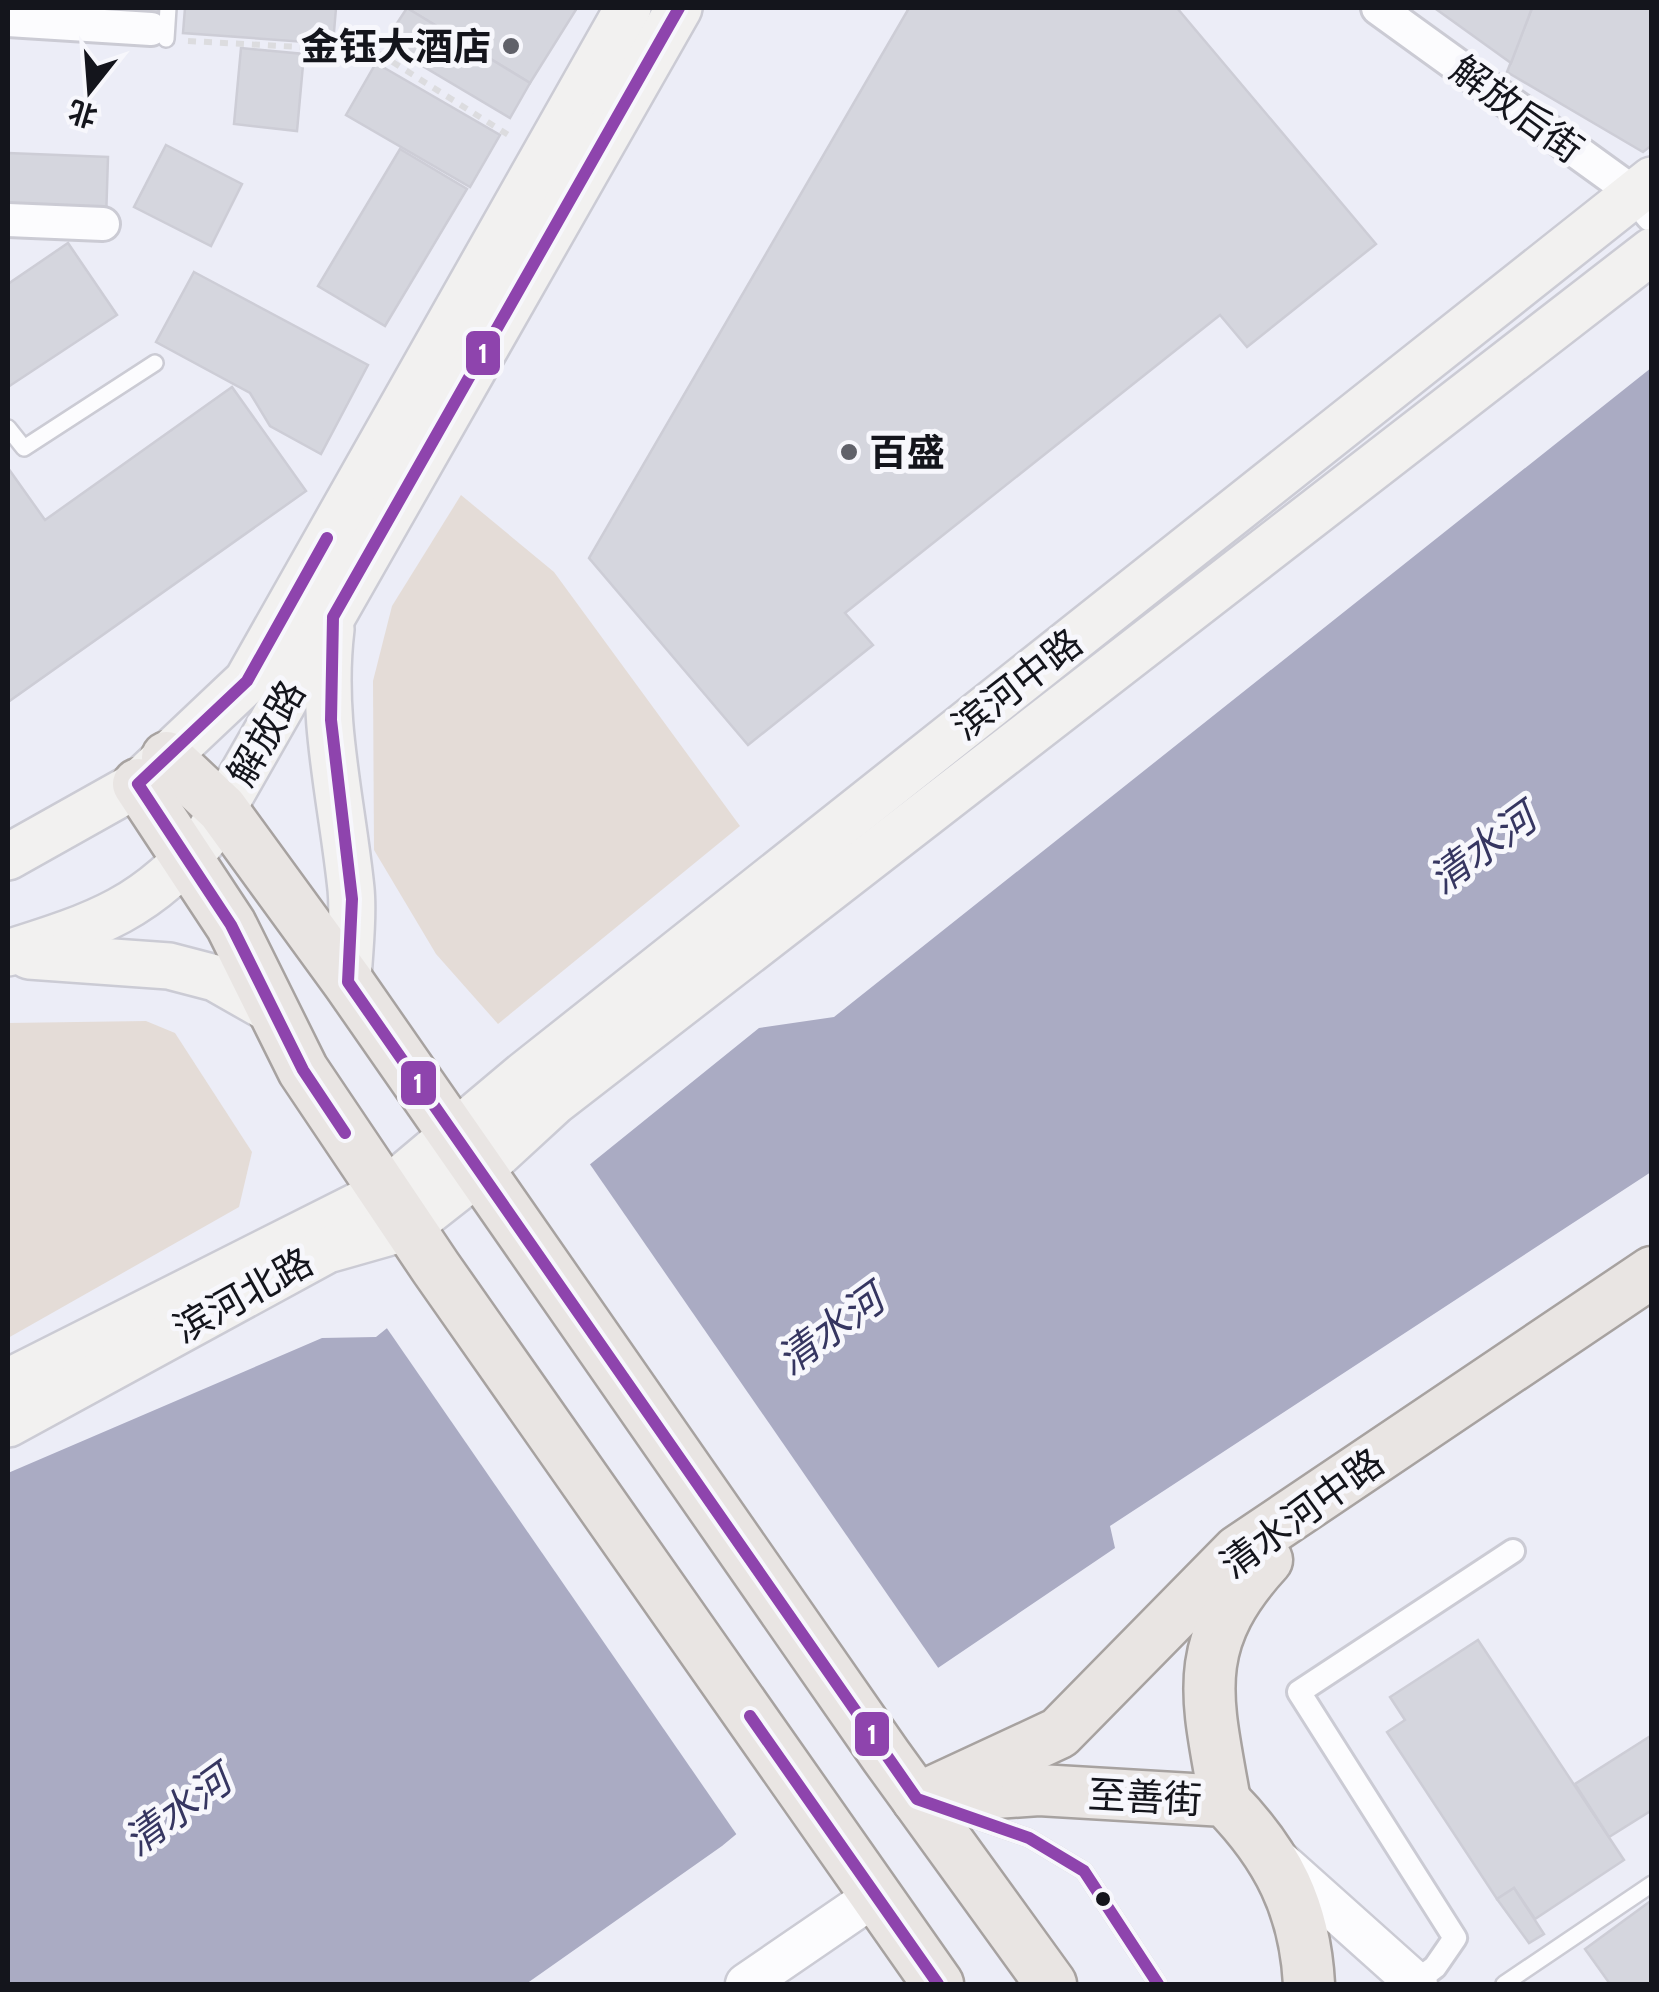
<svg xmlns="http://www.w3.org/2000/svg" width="1659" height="1992" font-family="Cabin,'Noto Sans SC',sans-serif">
	<rect width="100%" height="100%" fill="#ecedf7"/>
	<!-- green -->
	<g fill="#e4dcd7">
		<polygon points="461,495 554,572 740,826 498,1024 436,954 374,850 373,681 392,606"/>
		<polygon points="146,1021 175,1033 252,1152 239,1207 8,1338 8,1023"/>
	</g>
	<!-- water -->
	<polygon fill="#aaabc3" points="1651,368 1651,1172 1110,1526 1115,1548 932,1672 722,1846 526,1984 8,1984 8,1473 322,1338 376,1337 759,1028 834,1017"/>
	<!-- pier -->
	<polygon fill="#ecedf7" points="587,1160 941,1672 739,1838 384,1324"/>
	<!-- building -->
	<g fill="#d5d6de" stroke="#cdcdd6" stroke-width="2.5">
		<polygon points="8,8 158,8 157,20"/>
		<polygon points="185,8 336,8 333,44 183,33"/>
		<polygon points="407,8 577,8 530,83"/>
		<polygon points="407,8 530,83 510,118 384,43"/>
		<polygon points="909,8 1177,8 1376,244 1247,347 1220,315 845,613 873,645 748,745 589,558"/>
		<polygon points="1532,8 1652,8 1652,145 1643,152 1507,72"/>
		<polygon points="1532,8 1511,63 1436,9 1437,8"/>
		<polygon points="241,48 304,54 297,131 234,124"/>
		<polygon points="376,63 500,135 470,187 346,115"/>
		<polygon points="166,145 242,184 211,246 134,207"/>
		<polygon points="400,149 467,189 385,326 318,286"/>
		<polygon points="8,153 108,157 106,220 8,216"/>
		<polygon points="68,243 117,315 8,387 8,284"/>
		<polygon points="194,272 368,365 321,454 270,426 250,393 156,342"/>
		<polygon points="232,387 306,491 8,702 8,468 45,520"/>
		<polygon points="1478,1640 1624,1860 1535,1919 1514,1888 1497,1899 1387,1732 1405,1720 1390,1697"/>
		<polygon points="1652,1735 1652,1810 1609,1837 1575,1784"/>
		<polygon points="1514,1888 1544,1934 1529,1943 1497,1899"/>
		<polygon points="1652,1900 1652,1984 1610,1984 1585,1949"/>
	</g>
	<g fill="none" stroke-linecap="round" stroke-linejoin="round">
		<!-- service casing -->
		<g stroke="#cbcbd4" stroke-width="20">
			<g id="service">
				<polyline points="166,39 168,8"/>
				<polyline points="8,428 24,448 155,363"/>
				<polyline points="957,1813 1029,1838 1084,1871 1158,1984"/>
				<polyline points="1504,1984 1652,1884"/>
			</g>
		</g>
		<!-- pedestrian casing -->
		<g stroke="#cbcbd4" stroke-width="28">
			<polyline id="pedestrian" points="1415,1982 1435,1967 1455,1938 1299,1692 1513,1551"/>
		</g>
		<!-- minor casing -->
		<g stroke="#cbcbd4" stroke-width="38">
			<g id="minor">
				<polyline points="1378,8 1634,193 1652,215"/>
				<polyline points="8,20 151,29"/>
				<polyline points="8,220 103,224"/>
			</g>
		</g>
		<!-- tertiary casing -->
		<g stroke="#cbcbd4" stroke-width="45">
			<g id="tertiary">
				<polyline points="1275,1857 1417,1984"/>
				<polyline points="746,1984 876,1895"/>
			</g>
		</g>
		<!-- secondary casing -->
		<g stroke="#cbcbd4" stroke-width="50">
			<g id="secondary">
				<path d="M331,629C320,719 342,801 351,889C354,919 349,952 348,982"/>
				<polyline points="8,857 138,784 247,681 628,8"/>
				<path d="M8,953C97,925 149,908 209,833L679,8"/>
				<polyline points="29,956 169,966 215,978 273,1011"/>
				<polyline points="8,1382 385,1192 524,1075 1652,180"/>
				<polyline points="8,1424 327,1250 408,1227 478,1172 554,1102 1652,251"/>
			</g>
		</g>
		<!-- primary casing -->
		<g stroke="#a7a2a0" stroke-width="55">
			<g id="primary">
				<polyline points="167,757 222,809 348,982 886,1756 1051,1984"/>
				<polyline points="138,784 231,925 303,1070 436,1268 938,1984"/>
				<path d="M952,1796L1039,1790L1225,1801C1278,1855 1305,1909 1309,1984"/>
				<polyline points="917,1799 1059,1733 1238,1551 1652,1272"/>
				<path d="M1225,1801C1207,1698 1189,1645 1267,1560"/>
			</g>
		</g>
		<!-- path -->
		<polyline stroke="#dcdcdf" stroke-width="6" stroke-dasharray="8 8" stroke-linecap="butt" points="188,41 375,51 510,136"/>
		<!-- service -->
		<use href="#service" stroke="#fcfcfe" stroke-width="15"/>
		<!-- pedestrian -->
		<use href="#pedestrian" stroke="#fcfcfe" stroke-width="22"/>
		<!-- minor -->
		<use href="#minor" stroke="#fcfcfe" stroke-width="32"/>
		<!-- tertiary -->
		<use href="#tertiary" stroke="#fcfcfe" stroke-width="40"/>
		<!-- secondary -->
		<use href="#secondary" stroke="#f2f1f0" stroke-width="45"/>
		<!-- primary -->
		<use href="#primary" stroke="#e9e5e3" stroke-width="50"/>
		<!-- bus-1 casing -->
		<g stroke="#f7f7fc" stroke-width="20">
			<g id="bus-1">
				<polyline points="679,8 333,617 331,720 352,899 348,982 917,1799 1029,1838 1084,1871 1158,1984"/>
				<polyline points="327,538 247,681 138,784 231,925 303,1070 345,1133"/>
				<polyline points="750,1716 938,1984"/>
			</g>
		</g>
		<!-- bus-1 -->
		<use href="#bus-1" stroke="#8e44ad" stroke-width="12"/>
	</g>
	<!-- markers -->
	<g fill="#606169" stroke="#f7f7fc" stroke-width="4">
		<circle cx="511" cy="46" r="10"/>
		<circle cx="849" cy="452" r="10"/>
	</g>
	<circle fill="#14151c" stroke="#f7f7fc" stroke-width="4" cx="1103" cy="1899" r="9"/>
	<g text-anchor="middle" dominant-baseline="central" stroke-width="10" stroke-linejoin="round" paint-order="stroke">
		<!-- poi labels -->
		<g font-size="38" font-weight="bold" fill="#14151c" stroke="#f7f7fc" text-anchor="end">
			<text x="491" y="46">金钰大酒店</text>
			<text x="869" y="452" text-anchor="start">百盛</text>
		</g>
		<!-- street labels -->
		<g font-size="38" fill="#14151c" stroke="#f7f7fc">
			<text transform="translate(1517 109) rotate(36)">解放后街</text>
			<text transform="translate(1017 684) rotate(-38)">滨河中路</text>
			<text transform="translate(266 733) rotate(-60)">解放路</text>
			<text transform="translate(243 1295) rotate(-29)">滨河北路</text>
			<text transform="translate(1302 1513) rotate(-36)">清水河中路</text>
			<text transform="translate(1145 1797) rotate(3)">至善街</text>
		</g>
		<!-- water labels -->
		<g font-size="40" font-style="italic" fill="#363661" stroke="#f7f7fc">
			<text transform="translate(1482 848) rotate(-36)">清水河</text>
			<text transform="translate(830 1329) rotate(-36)">清水河</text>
			<text transform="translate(177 1810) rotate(-36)">清水河</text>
		</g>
	</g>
	<g stroke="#f7f7fc" stroke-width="4">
		<rect x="464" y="329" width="38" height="48" rx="10" fill="#8e44ad"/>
		<rect x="399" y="1059" width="39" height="48" rx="10" fill="#8e44ad"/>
		<rect x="853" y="1710" width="38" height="48" rx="10" fill="#8e44ad"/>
	</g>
	<g font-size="28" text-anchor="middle" font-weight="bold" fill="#fff">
		<text x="483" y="363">1</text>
		<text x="418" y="1093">1</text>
		<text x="872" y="1744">1</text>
	</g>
	<!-- border -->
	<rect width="1659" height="1992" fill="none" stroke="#14151c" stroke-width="20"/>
	<!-- north arrow -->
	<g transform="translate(90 90) rotate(197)" stroke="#f7f7fc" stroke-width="8" paint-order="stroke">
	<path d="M0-8L18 38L0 25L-18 38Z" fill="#14151c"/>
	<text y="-15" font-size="28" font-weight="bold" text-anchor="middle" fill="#14151c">北</text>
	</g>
</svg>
